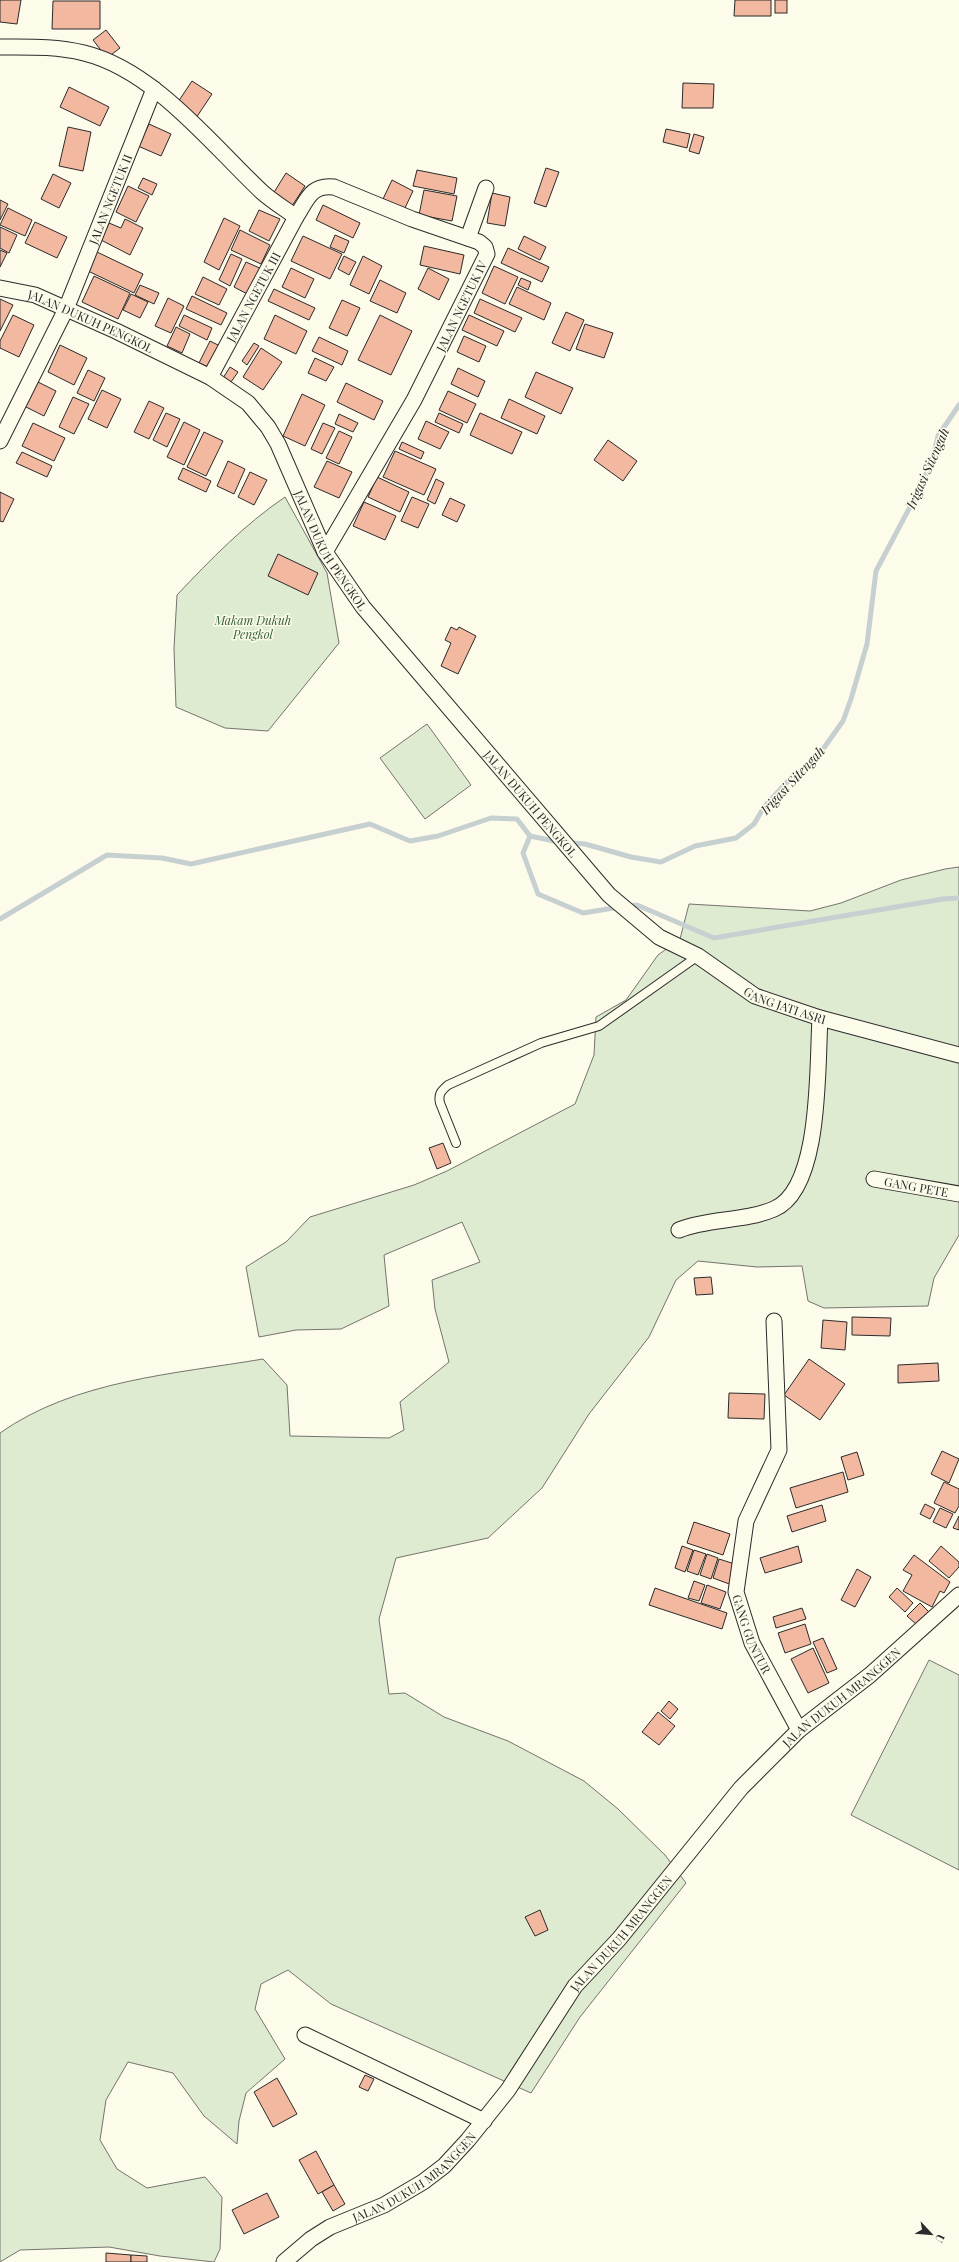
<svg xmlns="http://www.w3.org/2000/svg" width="959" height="2262" font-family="'Playfair Display',serif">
	<rect width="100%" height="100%" fill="#fdfbea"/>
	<!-- green -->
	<g fill="#deebd1" stroke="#74746e">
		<path d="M285,497L327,573L339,643L268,731L225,728L176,707L174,648L177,595C211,559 244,525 285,497Z"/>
		<polygon points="427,724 471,785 425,819 380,758"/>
		<path d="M959,867V1235L934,1278L928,1306L824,1308L808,1301L802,1266L757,1267L698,1261L676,1280L649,1337L589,1414L542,1488L488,1538L396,1558L379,1619L389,1694L405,1693L444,1717L508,1741L584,1781L618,1809L665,1855L686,1883L580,2017L531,2093L331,2004L288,1970L261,1984L255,2009L285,2059L246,2093L239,2121L237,2144L204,2116L173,2073L128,2062L106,2100L100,2140L117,2169L147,2188L205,2177L222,2197L220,2249L214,2262L160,2256L109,2247L20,2250L0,2262V1433C75,1380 175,1374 263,1359L287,1385L290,1436L389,1438L404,1430L400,1402L449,1362L435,1309L432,1280L480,1262L462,1222L384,1255L389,1306L341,1329L296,1330L259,1337L246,1267L286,1242L310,1217L414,1185L447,1171L575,1104L594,1055L596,1017L626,1000L658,955L680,939L689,904L810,911L841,903L901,880L945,869Z"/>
		<polygon points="929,1660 959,1675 959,1870 851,1815"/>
	</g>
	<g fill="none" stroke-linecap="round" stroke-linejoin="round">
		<!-- stream -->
		<g stroke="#c7d0d0" stroke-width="5">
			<polyline points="530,836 554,841"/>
			<polyline points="574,843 585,844 631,857 661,862 695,846 736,838 754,824 764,807 788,781 816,759 843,721 851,699 867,644 876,571 920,488 932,460 938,436 959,405"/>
			<polyline points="628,906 637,905 714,938 943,899 959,898"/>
			<polyline points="0,919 107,855 162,858 191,864 370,824 410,841 438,836 491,818 517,819 530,836 523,853 538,894 583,913 620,907"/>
		</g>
	</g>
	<!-- building -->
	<g fill="#f2b8a0" stroke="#2b2b2b">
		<polygon points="0,0 21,0 17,24 0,22"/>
		<polygon points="735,0 771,0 771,16 734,16"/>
		<rect x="775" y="0" width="12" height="13"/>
		<polygon points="53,1 100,1 100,29 52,29"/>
		<polygon points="106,30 120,48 107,58 93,40"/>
		<polygon points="192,81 212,94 196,118 176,105"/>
		<polygon points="683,83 714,84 713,108 682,108"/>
		<polygon points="69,87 109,107 100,126 60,107"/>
		<polygon points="149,124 171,134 161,156 138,146"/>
		<polygon points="68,127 91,132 83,171 59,166"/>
		<polygon points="666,129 690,134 687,148 663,142"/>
		<polygon points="694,134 704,137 699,154 689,151"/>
		<polygon points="546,168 559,172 546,207 534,203"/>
		<polygon points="417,170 457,178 454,194 413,186"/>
		<polygon points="286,173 305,186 292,206 273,194"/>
		<polygon points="53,174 71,183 59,208 41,199"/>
		<polygon points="143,178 157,184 152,195 138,188"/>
		<polygon points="392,180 413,191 404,210 383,199"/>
		<polygon points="128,186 149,196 136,222 116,212"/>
		<polygon points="424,190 457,196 452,221 419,215"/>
		<polygon points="492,193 510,197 505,226 487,223"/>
		<polygon points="0,200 8,204 0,220"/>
		<polygon points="323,205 360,223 353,238 316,220"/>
		<polygon points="8,208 32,220 25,236 0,225"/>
		<polygon points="259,210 280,219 269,241 249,231"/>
		<polygon points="224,218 240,226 219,270 204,262"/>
		<polygon points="125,219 143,228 130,255 101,240 109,223 121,228"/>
		<polygon points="35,222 67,237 57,258 25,243"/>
		<polygon points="0,227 17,235 9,253 0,248"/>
		<polygon points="240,230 270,245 261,264 231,250"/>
		<polygon points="335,235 349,241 344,253 330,247"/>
		<polygon points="303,236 342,254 330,279 291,261"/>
		<polygon points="524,236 546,247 540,260 518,249"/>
		<polygon points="424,246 464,255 460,274 420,265"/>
		<polygon points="508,248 549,267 542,282 501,263"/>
		<polygon points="0,250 7,253 0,267"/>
		<polygon points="97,252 143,274 134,293 88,271"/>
		<polygon points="231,254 242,259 230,286 219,280"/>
		<polygon points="344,256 356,262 349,275 338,269"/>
		<polygon points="363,256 382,266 369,294 350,285"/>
		<polygon points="246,262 264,270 251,296 234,287"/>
		<polygon points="494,266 518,277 505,304 482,293"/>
		<polygon points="291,268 314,279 305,298 282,287"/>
		<polygon points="428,268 449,279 439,300 418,289"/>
		<polygon points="94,276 130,293 118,319 82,302"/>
		<polygon points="203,277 227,289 219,305 195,294"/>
		<polygon points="521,278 531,282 528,290 518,285"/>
		<polygon points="380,280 406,293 397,313 370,301"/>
		<polygon points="140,285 159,293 154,304 135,295"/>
		<polygon points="517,287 551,303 544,320 509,304"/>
		<polygon points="274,289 315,308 309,320 268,301"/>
		<polygon points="131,294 148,302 140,318 123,310"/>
		<polygon points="192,296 227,313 221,325 186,309"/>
		<polygon points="168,298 184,306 171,333 155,326"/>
		<polygon points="0,299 13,305 0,331"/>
		<polygon points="480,299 522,318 515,332 474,313"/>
		<polygon points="342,300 360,308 347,336 329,328"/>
		<polygon points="566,312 584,320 570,351 552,343"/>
		<polygon points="13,315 34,325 19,357 0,348 0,341"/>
		<polygon points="184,315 212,328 207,340 179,326"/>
		<polygon points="275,315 307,331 296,354 264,339"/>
		<polygon points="380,315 412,331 391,375 358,360"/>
		<polygon points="469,315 504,331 497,346 462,330"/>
		<polygon points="585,324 613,333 604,358 576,349"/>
		<polygon points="176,327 190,334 182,353 167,346"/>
		<polygon points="464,336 486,346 479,362 457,352"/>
		<polygon points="319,337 348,351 342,365 312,351"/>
		<polygon points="210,341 220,346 210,368 199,363"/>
		<polygon points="254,343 259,346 247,365 242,361"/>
		<polygon points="60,345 87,358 74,385 48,372"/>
		<polygon points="261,348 282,362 263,390 243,377"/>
		<polygon points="315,358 334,367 326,381 308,373"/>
		<polygon points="230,367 238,372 231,382 223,378"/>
		<polygon points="458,368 485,381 478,397 451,384"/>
		<polygon points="88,370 105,378 94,401 77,393"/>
		<polygon points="536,372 573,388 561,414 525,397"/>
		<polygon points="36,381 56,391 44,416 24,406"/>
		<polygon points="346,383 383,401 374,420 337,402"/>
		<polygon points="102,390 121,399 107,428 88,419"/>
		<polygon points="448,391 476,404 467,423 439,410"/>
		<polygon points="302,394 325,405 305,446 283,436"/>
		<polygon points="73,397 89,404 74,434 59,427"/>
		<polygon points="509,399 545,416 537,434 501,418"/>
		<polygon points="149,401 164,408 149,439 134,432"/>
		<polygon points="166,413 180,419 167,447 153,440"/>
		<polygon points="439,413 463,424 459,433 435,422"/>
		<polygon points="480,413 522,432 512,454 470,435"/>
		<polygon points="339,414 358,423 353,432 335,424"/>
		<polygon points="426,421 449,432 440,449 418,439"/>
		<polygon points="184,422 200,430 184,465 167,457"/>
		<polygon points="33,423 65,438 54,461 22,446"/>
		<polygon points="323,423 335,428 322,454 311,449"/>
		<polygon points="339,431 352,437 339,464 326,458"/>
		<polygon points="204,432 223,441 206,476 187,467"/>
		<polygon points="608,440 637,461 623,481 594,460"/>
		<polygon points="402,442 424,452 421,459 399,449"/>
		<polygon points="395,451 436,469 424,495 383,477"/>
		<polygon points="22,452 52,466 47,477 16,463"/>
		<polygon points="228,461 245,469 234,494 217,486"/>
		<polygon points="327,461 352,472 339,498 314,487"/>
		<polygon points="183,468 211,481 206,492 178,479"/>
		<polygon points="250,472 267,480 254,505 238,497"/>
		<polygon points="377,477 409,492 400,512 368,497"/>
		<polygon points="436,479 444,483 435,504 427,500"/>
		<polygon points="0,492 14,499 3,522 0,521"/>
		<polygon points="412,497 429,504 418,528 401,521"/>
		<polygon points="450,498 465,505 457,522 442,515"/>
		<polygon points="364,502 396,516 385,540 353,526"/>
		<polygon points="278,554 318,573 308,595 268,576"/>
		<polygon points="451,627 457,630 459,627 476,636 458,674 441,666 451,643 445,640"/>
		<polygon points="443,1143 451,1163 437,1169 429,1148"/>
		<polygon points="711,1277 713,1294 696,1295 694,1278"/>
		<polygon points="852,1317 891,1318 890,1336 852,1335"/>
		<polygon points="823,1320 847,1322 845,1350 821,1348"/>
		<polygon points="809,1359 845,1384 820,1420 784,1395"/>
		<polygon points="938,1363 939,1381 898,1383 898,1365"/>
		<polygon points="729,1393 765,1394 764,1419 728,1418"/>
		<polygon points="942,1451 959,1459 949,1483 931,1474"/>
		<polygon points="857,1452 864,1475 848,1480 841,1457"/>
		<polygon points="843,1472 848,1492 796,1508 790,1488"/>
		<polygon points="944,1482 959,1489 959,1506 955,1513 934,1503"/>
		<polygon points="925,1504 935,1509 930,1519 920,1514"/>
		<polygon points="822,1505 826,1521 792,1532 787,1516"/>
		<polygon points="940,1508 953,1514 946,1528 933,1522"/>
		<polygon points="959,1516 959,1530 953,1528"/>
		<polygon points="694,1522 730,1534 723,1555 687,1543"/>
		<polygon points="682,1546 693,1550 685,1572 675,1568"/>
		<polygon points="798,1546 802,1562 765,1573 760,1558"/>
		<polygon points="941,1546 959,1562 959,1567 949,1578 929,1561"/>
		<polygon points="694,1550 706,1554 698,1575 687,1571"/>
		<polygon points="707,1554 718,1558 711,1579 700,1575"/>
		<polygon points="914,1555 950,1582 944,1593 940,1591 932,1607 903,1591 912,1575 903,1570"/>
		<polygon points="719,1559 738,1565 732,1585 713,1578"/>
		<polygon points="857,1569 871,1577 855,1607 841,1600"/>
		<polygon points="694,1581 705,1585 699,1601 688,1598"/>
		<polygon points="707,1585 726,1592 720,1609 701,1603"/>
		<polygon points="655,1588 727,1613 722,1629 649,1605"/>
		<polygon points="897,1588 913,1603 905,1612 889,1597"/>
		<polygon points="920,1603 929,1612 917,1625 907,1616"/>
		<polygon points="802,1608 806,1619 776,1628 773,1617"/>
		<polygon points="805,1624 811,1644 785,1653 778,1633"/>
		<polygon points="823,1638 837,1669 827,1673 813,1642"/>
		<polygon points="813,1648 829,1683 808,1693 791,1659"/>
		<polygon points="669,1701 678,1709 670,1719 661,1711"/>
		<polygon points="658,1712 675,1726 659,1745 642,1732"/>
		<polygon points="540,1910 548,1930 535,1936 525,1917"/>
		<polygon points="365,2075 374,2079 368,2091 359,2087"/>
		<polygon points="277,2078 297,2114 273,2127 254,2092"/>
		<polygon points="316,2151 334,2185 318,2194 299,2160"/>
		<polygon points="334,2185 345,2204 333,2211 322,2192"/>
		<polygon points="267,2193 279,2217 244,2234 232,2210"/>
		<polygon points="106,2253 131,2255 131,2262 106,2262"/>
		<polygon points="131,2255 147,2256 147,2262 131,2262"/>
	</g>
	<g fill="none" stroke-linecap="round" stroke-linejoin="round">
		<!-- service casing -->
		<g stroke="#2b2b2b" stroke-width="10">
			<path id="service" d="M456,1143L440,1103C438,1094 441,1091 448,1085L541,1043L599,1026L698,956"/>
		</g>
		<!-- minor casing -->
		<g stroke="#2b2b2b" stroke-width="17">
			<g id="minor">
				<path d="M0,47C29,47 56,46 84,53C154,70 212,145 262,192C272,201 285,209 296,217"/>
				<polyline points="468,238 486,188"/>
				<path id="s1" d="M0,288L35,295L116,331L210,377L248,403L268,427L278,444L325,552L363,607L609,895L659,937L698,956L755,996L820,1018L959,1055"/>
				<path id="s2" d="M210,377L296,217C307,200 311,184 334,187L412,219L479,242L485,247L487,254L414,400L325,552"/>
				<path id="s3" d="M0,441L66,309L154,89"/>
				<path id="s4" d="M874,1179L959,1194"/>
				<path d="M679,1230C709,1218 743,1222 774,1209C822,1189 817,1065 820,1018"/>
				<path id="s5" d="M774,1321L779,1450L746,1521L736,1592L752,1643L799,1730"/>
				<polyline points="305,2035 484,2121"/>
				<path id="s6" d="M284,2262L311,2239L330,2227L384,2205L423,2182L444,2166L468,2140L508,2090L575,1986L619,1939L741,1788L799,1730L870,1675L959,1595"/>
			</g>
		</g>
		<!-- service -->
		<use href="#service" stroke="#fdfbea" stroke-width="8"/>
		<!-- minor -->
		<use href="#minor" stroke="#fdfbea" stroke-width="15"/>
	</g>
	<g text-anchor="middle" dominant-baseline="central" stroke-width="3" stroke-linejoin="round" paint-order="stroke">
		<!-- street labels -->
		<g font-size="12" fill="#2b2b2b" stroke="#fdfbea">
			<text stroke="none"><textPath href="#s3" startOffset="266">JALAN NGETUK II</textPath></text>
			<text stroke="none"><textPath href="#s2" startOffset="91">JALAN NGETUK III</textPath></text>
			<text transform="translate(461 306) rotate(-64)">JALAN NGETUK IV</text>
			<text stroke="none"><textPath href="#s1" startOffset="97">JALAN DUKUH PENGKOL</textPath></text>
			<text stroke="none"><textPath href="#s1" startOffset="445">JALAN DUKUH PENGKOL</textPath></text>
			<text stroke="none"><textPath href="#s1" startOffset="769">JALAN DUKUH PENGKOL</textPath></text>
			<text stroke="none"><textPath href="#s1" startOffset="1099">GANG JATI ASRI</textPath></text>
			<text stroke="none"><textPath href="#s4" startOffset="43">GANG PETE</textPath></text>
			<text stroke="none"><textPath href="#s5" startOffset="324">GANG GUNTUR</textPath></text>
			<text stroke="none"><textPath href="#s6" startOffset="805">JALAN DUKUH MRANGGEN</textPath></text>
			<text stroke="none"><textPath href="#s6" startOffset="481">JALAN DUKUH MRANGGEN</textPath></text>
			<text stroke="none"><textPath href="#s6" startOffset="157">JALAN DUKUH MRANGGEN</textPath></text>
		</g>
		<!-- park labels -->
		<g font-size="12" font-style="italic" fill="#34623c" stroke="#fdfbea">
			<text x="253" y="620">Makam Dukuh<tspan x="253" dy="14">Pengkol</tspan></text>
		</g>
		<!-- water labels -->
		<g font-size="13" font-style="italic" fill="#2b2b2b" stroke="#fdfbea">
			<text transform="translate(927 468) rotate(-66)">Irigasi Sitengah</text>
			<text transform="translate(792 780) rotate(-47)">Irigasi Sitengah</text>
		</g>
	</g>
	<!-- north arrow -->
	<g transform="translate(931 2234) rotate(116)" stroke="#fdfbea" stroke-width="3" paint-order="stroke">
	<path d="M0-3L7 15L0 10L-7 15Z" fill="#2b2b2b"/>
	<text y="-6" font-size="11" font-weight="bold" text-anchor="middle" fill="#2b2b2b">U</text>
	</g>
</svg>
